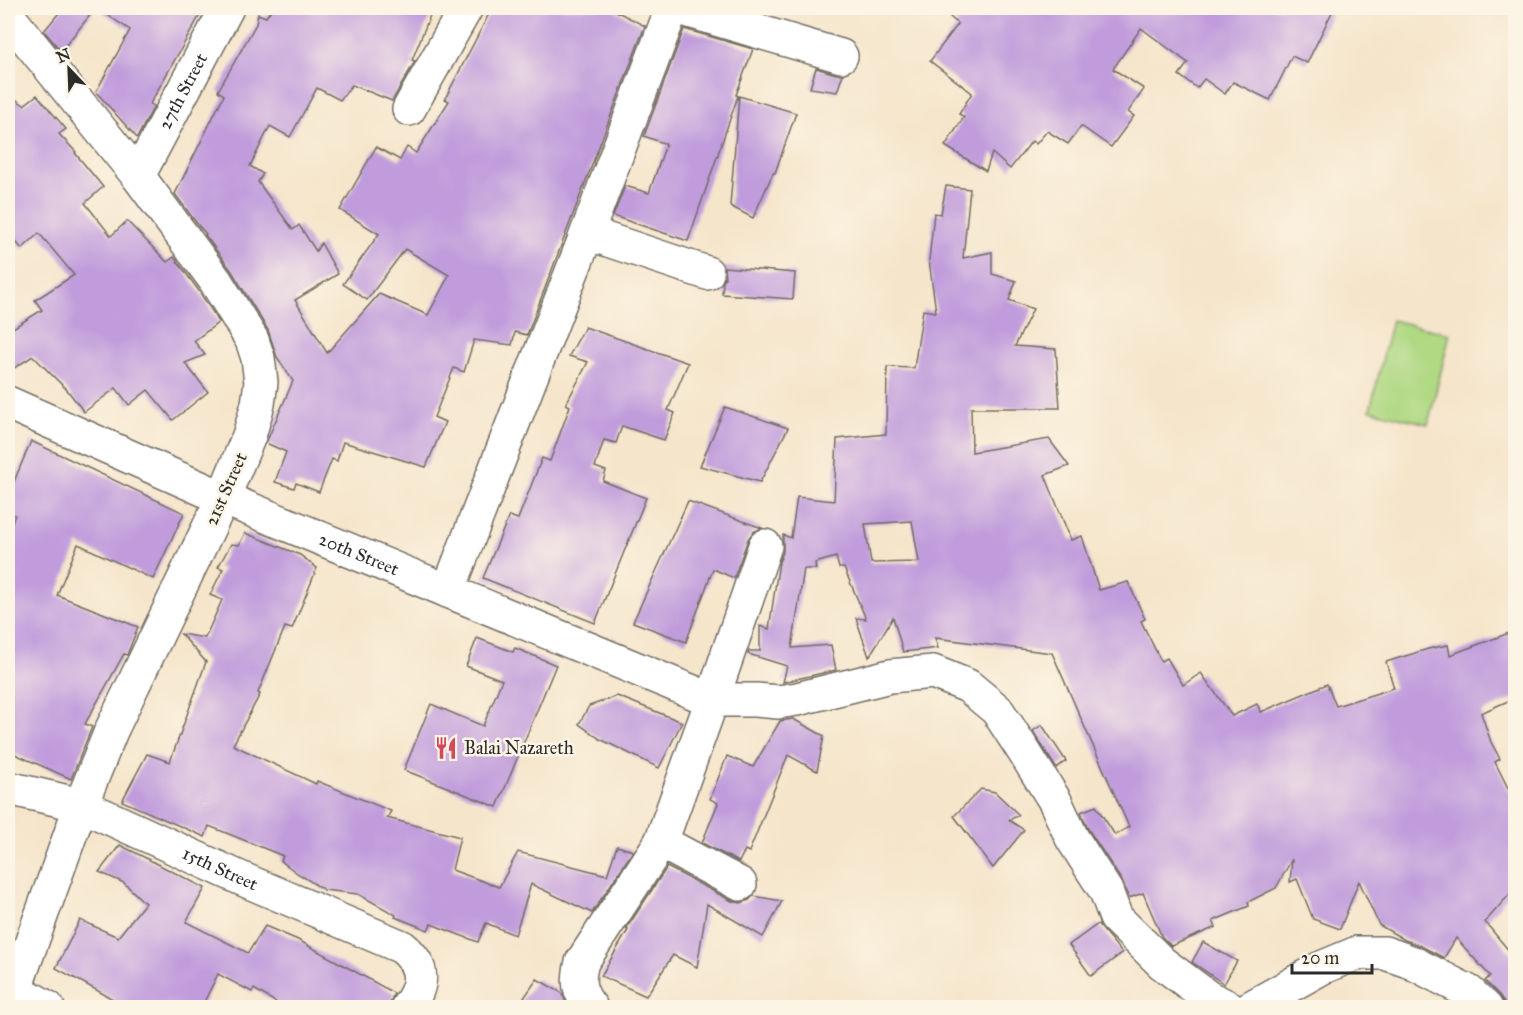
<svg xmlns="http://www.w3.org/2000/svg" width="1523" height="1015" font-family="'IM FELL Great Primer',serif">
	<rect width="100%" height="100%" fill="#fcf5e5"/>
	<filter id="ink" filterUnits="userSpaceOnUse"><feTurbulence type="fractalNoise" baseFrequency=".0167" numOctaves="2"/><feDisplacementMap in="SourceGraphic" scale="12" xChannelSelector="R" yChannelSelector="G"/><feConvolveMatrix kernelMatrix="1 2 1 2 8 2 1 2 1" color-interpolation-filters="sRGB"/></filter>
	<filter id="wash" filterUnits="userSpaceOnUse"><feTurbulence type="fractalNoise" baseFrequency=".008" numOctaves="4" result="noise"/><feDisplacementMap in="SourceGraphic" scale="24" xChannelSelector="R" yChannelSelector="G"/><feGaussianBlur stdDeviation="1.35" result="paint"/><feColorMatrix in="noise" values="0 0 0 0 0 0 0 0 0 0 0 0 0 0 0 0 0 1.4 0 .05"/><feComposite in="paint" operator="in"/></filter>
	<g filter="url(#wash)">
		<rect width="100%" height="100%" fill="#f5e5cb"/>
		<!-- green -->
		<polygon fill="#b0d984" stroke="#6e8258" stroke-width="1.5" points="1392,320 1450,334 1428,424 1370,410"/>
		<g id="blocks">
			<!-- building -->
			<g fill="#c19cdc" fill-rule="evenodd">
				<polygon points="63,8 96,8 61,51 44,31"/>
				<polygon points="97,8 185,8 200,15 150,104 154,106 137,138 96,92 130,30"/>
				<polygon points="272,8 433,8 412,60 415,61 392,101 352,85 340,100 317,88 290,137 270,126 250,166 263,174 258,182 293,230 299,225 316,251 321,243 338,274 295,300 327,353 379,294 428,315 449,275 405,249 367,300 343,284 379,234 340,210 376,147 400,160 407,147 416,153 449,101 445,99 492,8 610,8 645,26 527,335 515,332 512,345 474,340 464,372 454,368 434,417 445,422 426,467 343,442 337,461 332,459 319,492 296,483 294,488 275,482 286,452 266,443 293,381 277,357 268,330 231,270 205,235 206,234 198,225 175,194 224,95 218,91 256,24 258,14 266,17"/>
				<polygon points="940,8 1334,8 1307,63 1292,56 1270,100 1233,82 1225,94 1204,79 1197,88 1179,75 1188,63 1141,28 1113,69 1144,89 1128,112 1134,116 1111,147 1081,126 1068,144 1047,131 1036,144 1032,141 1010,169 992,153 986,171 945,146 964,117 959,114 972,93 930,61 958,24"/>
				<polygon points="684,29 753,49 736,95 738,96 688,241 613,216 625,186 649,193 666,144 644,136"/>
				<polygon points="816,68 836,74 843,74 837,92 810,88"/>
				<polygon points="8,94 24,105 37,95 66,129 59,134 76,152 75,153 103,187 85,203 111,236 127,221 167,262 174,257 199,291 219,322 194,341 205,355 185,363 208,392 173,420 148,390 129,405 116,388 84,412 68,391 33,356 8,372 8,331 42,310 35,300 74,275 39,233 22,249 8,232"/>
				<polygon points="739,96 796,113 775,173 773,173 753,218 730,206"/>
				<path d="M946,186L970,189L963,258L992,252V274L1016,281L1009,300L1033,309L1015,346L1056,349L1060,408H971L972,452L1049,439L1069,466L1045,475L1071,540L1082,536L1099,590L1128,582L1145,619L1141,621L1161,661L1167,658L1183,685L1201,673L1232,716L1257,704L1261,712L1327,684L1336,706L1394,688L1386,662L1428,649L1448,645L1450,655L1509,633L1515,650V698L1481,713L1491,742L1500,759L1495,762L1515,802V888L1485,922L1515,958V1008H1504V1002L1499,995L1485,981L1490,976L1456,938L1444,958L1419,945L1405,940L1379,925L1359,881L1340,929L1313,919L1297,879L1290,882L1292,859L1276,888L1248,902L1249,906L1213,921L1216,927L1171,946L1162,937L1143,893L1129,898L1122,881L1088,829L1081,812L1096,806L1115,835L1129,827L1052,653L935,638L938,648L903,652L893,617L869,657L856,618L866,619L844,568H839L836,557L815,563L816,569H804L792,648L831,645L836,670L783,682L787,666L748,654L749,651H760V626L769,629L779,562L783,552V535L791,538L797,497L834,501L837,439L886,434L887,367L914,368L923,310L936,312L929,260L934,213L941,214ZM912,521L919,562L871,563L865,524Z"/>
				<polygon points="724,267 795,273 793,299 722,294 723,281 725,278"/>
				<polygon points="585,327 688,363 668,410 675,413 664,440 622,426 616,443 604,440 595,467 606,471 603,481 646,498 595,623 483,578 509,516 518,519 542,458 550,461 570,406 566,404 588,362 569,356"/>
				<polygon points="725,407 788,428 760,482 700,466"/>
				<polygon points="31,441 184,513 153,579 78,544 57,595 138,627 127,655 124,654 85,724 92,727 71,779 8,751 8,532 15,515 8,513 8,496"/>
				<polygon points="688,501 762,528 753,532 748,539 734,578 713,569 686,642 633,622"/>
				<polygon points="245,533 300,555 317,568 292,629 285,627 258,693 260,694 233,745 316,784 317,781 391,811 387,818 460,837 452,870 499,887 518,852 607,875 617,846 633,851 592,913 531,884 515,935 486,923 478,942 431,924 428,930 395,917 396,915 358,894 324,890 297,873 281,861 283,856 209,826 205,837 122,801 147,754 170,762 206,662 181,634 205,638 222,600 210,595 223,569 218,567 231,544 239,545"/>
				<polygon points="477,638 513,652 515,648 556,665 497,807 404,770 431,704 483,726 502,680 466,666"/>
				<polygon points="617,696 682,722 659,768 600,739 579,724 589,706"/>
				<polygon points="793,719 824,736 817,771 788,755 749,852 745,850 739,862 702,843 718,803 710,799 727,756 753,767 780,721"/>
				<polygon points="1042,725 1066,761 1056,768 1033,731"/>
				<polygon points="981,789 995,792 1019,815 1009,820 1024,830 993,868 954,816"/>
				<polygon points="120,845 205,888 186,922 248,953 265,926 298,940 394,993 388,1008 285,1008 254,989 252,992 218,974 201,1008 129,1008 56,968 80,920 118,937 145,903 124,883 99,872"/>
				<polygon points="667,867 732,901 741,903 749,900 753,896 782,901 763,937 707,904 697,967 673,955 646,996 601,976 628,930 626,929"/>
				<polygon points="1098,924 1122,953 1091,976 1069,945"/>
				<polygon points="1203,942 1237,961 1224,984 1192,962"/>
				<polygon points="537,979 562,993 568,1008 517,1008"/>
			</g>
		</g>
	</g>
	<g filter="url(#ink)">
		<use href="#blocks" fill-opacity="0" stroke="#726c63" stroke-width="1.5"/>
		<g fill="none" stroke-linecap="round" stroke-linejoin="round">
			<!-- minor casing -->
			<g stroke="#726c63" stroke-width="36">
				<g id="minor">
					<polyline points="679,8 841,56"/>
					<polyline points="8,16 138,176 215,280 252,340 258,358 261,382 258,404 249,436 223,498 111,731 81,805 8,1008"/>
					<polyline points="409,109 466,8"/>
					<path id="s1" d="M138,176L227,8"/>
					<polyline points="587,233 707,273"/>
					<path id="s2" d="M8,403L223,498L712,700H756L778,702L797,699L890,676L933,672L968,686L997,710L1023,750L1055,801L1072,838L1106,891L1116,918L1162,963L1209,998L1230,1008"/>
					<polyline points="448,591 587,233 672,8"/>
					<path id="s3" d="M8,788L81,805L240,878L402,947C425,966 424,985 407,1008"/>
					<polyline points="661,842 740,884"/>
					<polyline points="16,990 48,1008"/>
					<path d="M591,1008C578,991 577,982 582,962L661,842L712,700L765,546"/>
					<polyline points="1250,1008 1321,968 1357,953 1385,953 1411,962 1469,992 1486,1008"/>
				</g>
			</g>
			<!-- minor -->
			<use href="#minor" stroke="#fff" stroke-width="33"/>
		</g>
	</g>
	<!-- icons -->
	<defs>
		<g id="restaurant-bare" transform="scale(1.8)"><path d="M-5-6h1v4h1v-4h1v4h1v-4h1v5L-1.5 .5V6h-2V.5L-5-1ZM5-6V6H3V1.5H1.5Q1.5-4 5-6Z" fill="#d1495b" stroke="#fcf5e5" stroke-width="2.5" paint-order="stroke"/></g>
	</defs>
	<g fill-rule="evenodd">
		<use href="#restaurant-bare" x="446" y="748"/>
	</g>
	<g text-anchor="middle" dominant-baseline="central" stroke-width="5" stroke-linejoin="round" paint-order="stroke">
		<!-- street labels -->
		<g font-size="18" fill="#2b2b2b" stroke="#fcf5e5">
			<text stroke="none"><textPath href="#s1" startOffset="96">27th Street</textPath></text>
			<text transform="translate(226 489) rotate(-66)">21st Street</text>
			<text stroke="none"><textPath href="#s2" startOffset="382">20th Street</textPath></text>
			<text stroke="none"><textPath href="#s3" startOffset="228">15th Street</textPath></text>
		</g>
		<!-- poi labels -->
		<g font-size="18" fill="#2b2b2b" stroke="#fcf5e5" text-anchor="start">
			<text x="464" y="748">Balai Nazareth</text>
		</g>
	</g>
	<!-- margin -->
	<rect width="1523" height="1015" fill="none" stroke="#fcf5e5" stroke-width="30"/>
	<!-- north arrow -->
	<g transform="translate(69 69) rotate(337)" stroke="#fcf5e5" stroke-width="4.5" paint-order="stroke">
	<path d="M0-4.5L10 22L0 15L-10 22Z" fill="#2b2b2b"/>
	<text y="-9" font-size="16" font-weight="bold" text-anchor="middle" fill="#2b2b2b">N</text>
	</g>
	<!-- scale -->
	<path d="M1292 964v9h80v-9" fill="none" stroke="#2b2b2b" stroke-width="3"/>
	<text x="1301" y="964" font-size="18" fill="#2b2b2b" stroke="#fcf5e5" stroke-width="4.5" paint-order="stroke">20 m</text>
</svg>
